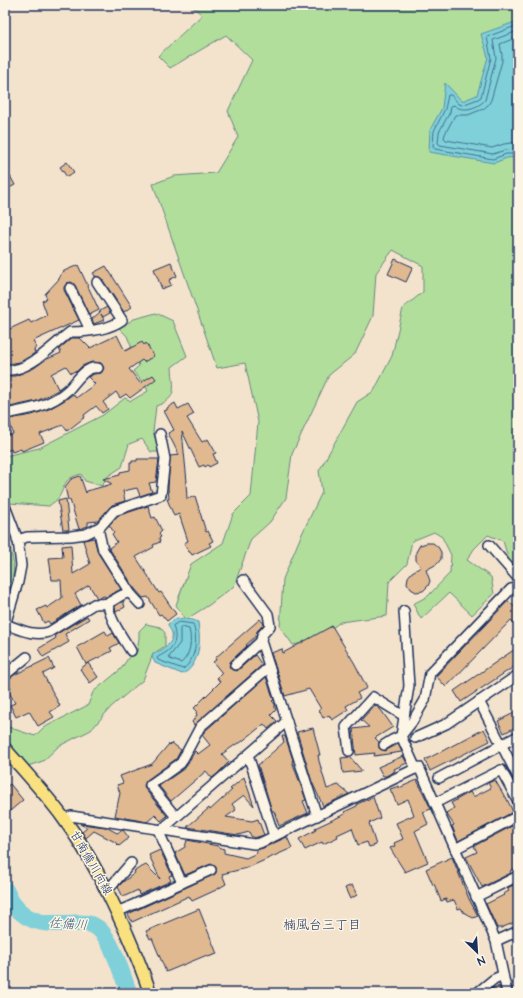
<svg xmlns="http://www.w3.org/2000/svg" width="523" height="998" font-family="'Architects Daughter','Klee One',sans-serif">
	<rect width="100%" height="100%" fill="#f4e3cc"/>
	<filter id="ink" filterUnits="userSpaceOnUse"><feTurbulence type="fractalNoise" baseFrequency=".025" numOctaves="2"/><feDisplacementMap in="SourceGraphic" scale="8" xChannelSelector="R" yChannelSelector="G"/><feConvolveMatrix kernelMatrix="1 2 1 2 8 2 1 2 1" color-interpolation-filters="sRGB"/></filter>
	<g filter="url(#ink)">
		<!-- green -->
		<g fill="#b2de9c" stroke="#66867d">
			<polygon points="191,5 518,5 518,565 510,564 503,541 488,535 474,549 467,560 491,577 494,594 472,615 449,593 421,619 413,604 428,596 450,573 451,555 442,537 434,532 412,541 407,564 389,582 387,616 340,622 317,640 293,645 280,627 283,579 300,538 322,492 319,471 357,402 374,391 392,356 403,308 423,292 423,266 393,250 376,273 373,316 355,354 329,375 292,454 286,498 270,522 251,539 234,586 209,605 185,620 176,605 191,564 223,543 233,514 251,496 258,422 245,363 217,368 153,184 174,176 216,173 238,137 228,111 252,60 226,35 170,68 158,56 202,15"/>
			<path d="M156,313L173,321L187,356L172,367C173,388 179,398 156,406L153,432L160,452H151L142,439L129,444L122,467L108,476L102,486L85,481L81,474C63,479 67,483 59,497C57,501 52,503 49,506L9,503L5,489V456L39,448L103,415L125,398L131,401L148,391L145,385L133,371L139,366L127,336L119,328L134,319Z"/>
			<path d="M5,532C12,552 20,575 5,593Z"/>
			<polygon points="146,624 160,627 165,633 165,646 153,654 143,680 111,707 91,730 59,746 43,761 28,766 5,739 5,726 35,736 43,728 88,705 93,692 121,669 130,655 137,652 139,638 139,631"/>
		</g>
		<!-- water -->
		<g fill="#7fd0d9" stroke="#5790a8">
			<polygon points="518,21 518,157 507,158 494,163 429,152 430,130 442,108 445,83 462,101 477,95 488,57 481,34"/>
			<path d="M177,618L193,620L198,622C200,638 201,652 192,666C189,670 187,672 182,674L155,663L152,657L153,654C161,651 174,644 172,633C171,629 168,628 168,624Z"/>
		</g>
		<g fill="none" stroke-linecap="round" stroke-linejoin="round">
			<!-- shore -->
			<g stroke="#436f8f" stroke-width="1">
				<polyline points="518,25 487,37 491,58 481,97 478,99 462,105 459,104 451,95 448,95 445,109 434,131 433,147 435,149 493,159 506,154 518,154"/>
				<path d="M518,31L493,40L496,58L485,100C478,108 462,113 454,105L451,106L450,112L439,132L438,143L440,145L493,154L505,150L518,149"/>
				<polyline points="518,37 500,44 502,55 502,61 491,100 488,105 483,109 468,115 455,115 445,134 444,138 446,140 492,148 504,144 518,142"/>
				<path d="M179,622L193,624C198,639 196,660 183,669L158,660L157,658C159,656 162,655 165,653C176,646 177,637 173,626Z"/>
				<path d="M182,627L189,629C192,640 191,655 181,663L170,659L169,657L180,643V629Z"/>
			</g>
			<!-- river -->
			<path stroke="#7fd0d9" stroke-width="17" d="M5,889C8,894 10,901 14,905C30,926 52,924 76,923C85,923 92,923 99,929C113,942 122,975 129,993"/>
		</g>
		<!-- building -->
		<g fill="#e0b991" stroke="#1b2f5e">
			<polygon points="67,162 74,172 67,177 60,167"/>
			<polygon points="10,176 15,185 5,190 5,178"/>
			<polygon points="395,259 413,267 406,282 388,274"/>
			<polygon points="171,262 177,276 169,280 171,285 162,289 154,269"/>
			<polygon points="78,265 99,310 89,315 75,285 71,282 67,283 64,287 64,290 79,320 33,341 36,347 34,350 35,353 20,362 8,364 5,358 5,331 29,320 31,323 47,315 42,301 47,299 45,294 59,279 62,272"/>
			<polygon points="106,266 132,307 124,312 102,279 99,277 95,276 93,273"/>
			<polygon points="107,307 110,313 103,317 101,314 104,320 94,324 92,319 100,312 100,311"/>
			<polygon points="117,335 125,351 142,342 144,345 146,343 154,356 144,362 142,360 129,369 140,383 153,375 156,379 130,398 126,394 120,398 116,392 103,402 108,409 102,413 96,406 84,415 85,417 67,431 63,425 40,434 44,442 22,451 21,449 12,452 11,449 5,452 5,436 13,434 9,419 32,415 49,409 65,400 73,394 76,398 95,384 88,377 94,374 101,373 104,368 101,363 92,362 82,366 76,372 75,371 71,373 66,366 51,374 58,389 65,384 58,390 37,401 5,408 5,376 15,376 34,368 45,360 61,353 59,349 72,338 80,338 90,348"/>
			<polygon points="175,403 178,409 188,404 194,414 187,418 202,442 208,439 216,453 213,454 217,463 209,467 208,465 205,467 204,465 199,467 182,431 187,482 186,482 187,499 195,496 206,532 208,531 213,541 209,543 211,546 192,555 190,552 189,552 184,543 188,541 179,514 174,516 167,499 169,499 168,488 170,456 179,455 168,433 174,430 164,411 167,410 167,408"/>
			<polygon points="137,459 159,459 156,482 149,483 152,492 140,496 137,488 123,491 125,501 112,505 98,521 88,522 88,526 79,529 70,500 68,500 65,487 71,479 80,476 86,493 87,491 112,484 103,479 120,475 120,472 130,470 130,463 132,463 132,461 137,461"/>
			<polygon points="66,499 69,530 63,530 58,501"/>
			<polygon points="148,506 152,518 155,517 162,531 159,534 161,537 159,538 160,542 153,545 154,547 136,557 159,593 161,592 176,614 167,621 161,614 159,615 148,597 143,598 135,589 109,548 117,542 112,534 114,532 109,525 117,516"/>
			<polygon points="94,538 98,553 121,589 106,597 104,596 97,598 89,585 75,594 81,605 50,624 48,621 44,623 37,610 46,606 47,608 62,598 61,580 52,580 49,558 63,557 62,546 71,545 73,574 90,564 83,540"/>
			<polygon points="427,543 433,543 438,547 441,552 441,559 437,564 426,570 430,581 428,586 423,591 416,592 411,589 407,583 408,577 412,572 421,567 416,560 416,552 420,545"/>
			<polygon points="123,601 125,607 116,612 115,606"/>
			<polygon points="508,601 518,610 518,630 511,620 446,687 436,676"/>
			<polygon points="87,616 89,619 65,634 69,642 43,657 38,649 56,638 55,635"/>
			<polygon points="260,619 264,624 257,631 256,636 246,645 247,646 231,661 229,666 231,669 237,671 255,655 262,665 194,725 192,722 197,715 196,713 197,711 194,708 220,682 217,678 222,673 213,662 216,660 215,658"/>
			<polygon points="332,626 355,664 367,688 357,693 360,698 346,706 348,710 332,720 329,715 323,718 319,710 321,709 309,689 285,696 271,653 282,649 283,653"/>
			<polygon points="105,631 108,636 113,633 119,643 110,648 112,651 86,664 77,647"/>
			<polygon points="518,647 518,664 461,702 454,691"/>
			<polygon points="49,658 54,668 43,674 60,706 50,712 54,717 38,726 29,711 16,717 10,705 15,703 8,690 11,688 7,680 14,675"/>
			<polygon points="88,663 98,677 90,683 80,669"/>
			<polygon points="266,677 274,700 272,701 275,704 275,708 276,710 271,715 277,721 268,729 264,724 240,743 238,743 222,754 229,762 217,774 212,778 206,771 171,801 159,786 185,768 195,751 198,754 210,745 202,735 205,731"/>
			<polygon points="375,705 381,710 393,727 375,738 379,742 379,748 385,751 398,744 402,752 374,756 375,753 356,755 353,729 369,727 361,720"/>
			<polygon points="518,711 518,726 504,733 498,721"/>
			<polygon points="313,728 320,755 318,755 319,761 327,789 338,785 349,794 323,806 312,782 297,732"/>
			<polygon points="484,729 490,741 430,771 425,760"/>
			<polygon points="282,736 285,736 293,760 292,761 306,800 303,801 308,813 279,826 274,811 272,811 258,765 284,742"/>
			<polygon points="172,743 181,750 176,759 147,780 144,785 145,789 167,816 161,821 155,815 147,822 115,816 120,793 117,785 123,783 120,776 152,764 169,744 170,745"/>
			<polygon points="403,756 407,763 394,769 395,771 386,776 383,776 378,767"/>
			<polygon points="350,757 362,771 343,773 341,758"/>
			<polygon points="244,777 254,806 244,795 232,804 236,810 226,817 252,821 258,819 264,835 254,838 251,836 249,832 238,835 187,827 209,808 210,810 232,790 230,789"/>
			<polygon points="417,780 431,809 423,812 428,824 415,831 428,862 405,872 390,848 395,846 394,843 403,839 396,823 414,815 408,799 397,804 390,789 399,786 399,788"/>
			<polygon points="495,780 505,797 506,797 513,812 458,841 452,826 454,825 446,813 454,808 451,803 470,792 473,797 491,788 488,783"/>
			<polygon points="10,784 23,800 10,811 5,806 5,788"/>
			<polygon points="373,797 380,818 369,823 376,845 369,847 367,842 358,845 352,828 337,835 338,837 323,844 322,842 305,850 299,839 316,830 315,828 345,814 344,812 357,806 357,804"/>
			<polygon points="518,823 518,867 510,871 511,873 482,887 466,857 477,852 474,846"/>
			<polygon points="80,824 106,827 117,833 123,830 129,838 119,846 115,842 94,831 86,838 82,832 87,828"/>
			<polygon points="287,837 292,848 247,868 222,874 226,884 216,890 192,901 189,896 132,922 128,914 213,875 216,873 216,867 211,864 185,875 175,853 185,847 187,840 218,846 218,847 224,849 224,853 246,858 257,853 256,850 263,848"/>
			<polygon points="160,850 172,875 169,876 171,881 139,895 138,890 123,897 118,887 124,881 135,873 134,871 146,865 160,879 149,855"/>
			<polygon points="452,857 469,899 478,916 473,918 465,913 464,913 461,908 458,909 454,900 447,902 446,899 441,901 434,884 433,885 426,869"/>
			<polygon points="516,884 518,890 518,921 501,928 497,928 486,904 504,895 503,894 509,891 507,888"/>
			<polygon points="352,885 357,895 350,899 345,888"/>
			<polygon points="199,909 217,954 208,957 207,955 166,972 152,938 150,939 146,931"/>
			<polygon points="518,982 518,993 513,993 511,984"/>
			<polygon points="499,986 501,993 486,993 493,988"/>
		</g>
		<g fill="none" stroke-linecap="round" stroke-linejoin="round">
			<!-- minor casing -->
			<g stroke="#1b2f5e" stroke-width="12">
				<g id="minor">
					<polyline points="70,288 90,330"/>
					<path d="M5,370C28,373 53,345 70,332C86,332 108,330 122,320L97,282"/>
					<path d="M5,414C28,410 51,406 69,389C76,382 86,365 98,368"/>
					<polyline points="5,506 18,540 21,566 18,582 5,625"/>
					<polyline points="98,528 103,550 130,593 140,604"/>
					<polyline points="17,540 27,537 71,536 86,534 100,527 114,511 161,495 165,459 160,434"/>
					<polyline points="489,545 518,578"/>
					<polyline points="243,580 268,614 270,626 262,635 261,641 317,816"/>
					<path d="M108,603C109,619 123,638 131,651"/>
					<polyline points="404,611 409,686 401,736 416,769"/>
					<path d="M5,624C19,629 34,637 49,632L94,604C99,603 105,605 110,602C117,599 122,593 130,593"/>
					<polyline points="235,665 261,641"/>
					<polyline points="5,675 27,657"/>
					<polyline points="479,701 518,777"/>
					<polyline points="415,738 446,724 518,675"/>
					<polyline points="384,745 392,740 401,736 412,722 425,700 430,673 511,589 518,588"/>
					<polyline points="349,751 346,727 373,697 404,716"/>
					<polyline points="248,755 274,836"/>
					<polyline points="439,778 518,736"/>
					<polyline points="435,803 501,770 518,801"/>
					<polyline points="176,817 150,785 181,763 200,727 269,667"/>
					<polyline points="65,819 71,816 254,844 260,843 419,767 496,941 507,993"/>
					<polyline points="455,849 518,816"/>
					<polyline points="182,883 159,832 287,721"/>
					<polyline points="107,891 131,863"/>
					<polyline points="476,897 518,876"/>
					<polyline points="117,912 211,870"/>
					<polyline points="496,941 518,931"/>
					<polyline points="477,993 494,979 503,975"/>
				</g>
			</g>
			<!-- major casing -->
			<g stroke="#1b2f5e" stroke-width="15">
				<path id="major" d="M5,749C25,772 46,794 64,819C90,854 109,894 127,934C135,953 144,973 150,993"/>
			</g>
			<!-- minor -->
			<use href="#minor" stroke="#fcf5e5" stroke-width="9"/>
			<!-- major -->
			<use href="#major" stroke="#fae180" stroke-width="12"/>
		</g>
	</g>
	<g text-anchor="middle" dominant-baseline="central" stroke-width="3" stroke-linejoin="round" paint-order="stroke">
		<!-- street labels -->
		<g font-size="12" fill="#1b2f5e" stroke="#fcf5e5">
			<text transform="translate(91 863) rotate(60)">甘南備川向線</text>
		</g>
		<!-- water labels -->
		<g font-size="13" font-style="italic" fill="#34577d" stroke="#fcf5e5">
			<text transform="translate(68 924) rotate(4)">佐備川</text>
		</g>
		<!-- neighbourhood labels -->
		<g font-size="13" fill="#1b2f5e" stroke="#fcf5e5">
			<text x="322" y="925">楠風台三丁目</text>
		</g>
	</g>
	<!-- margin -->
	<rect width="523" height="998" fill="none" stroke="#fcf5e5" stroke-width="20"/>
	<rect x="10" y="10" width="503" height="978" fill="none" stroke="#1b2f5e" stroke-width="1.5" filter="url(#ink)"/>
	<!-- north arrow -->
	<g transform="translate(477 952) rotate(155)" stroke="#fcf5e5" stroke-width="3" paint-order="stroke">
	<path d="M0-3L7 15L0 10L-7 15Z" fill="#1b2f5e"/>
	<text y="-6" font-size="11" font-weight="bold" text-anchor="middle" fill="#1b2f5e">N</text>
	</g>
</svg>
